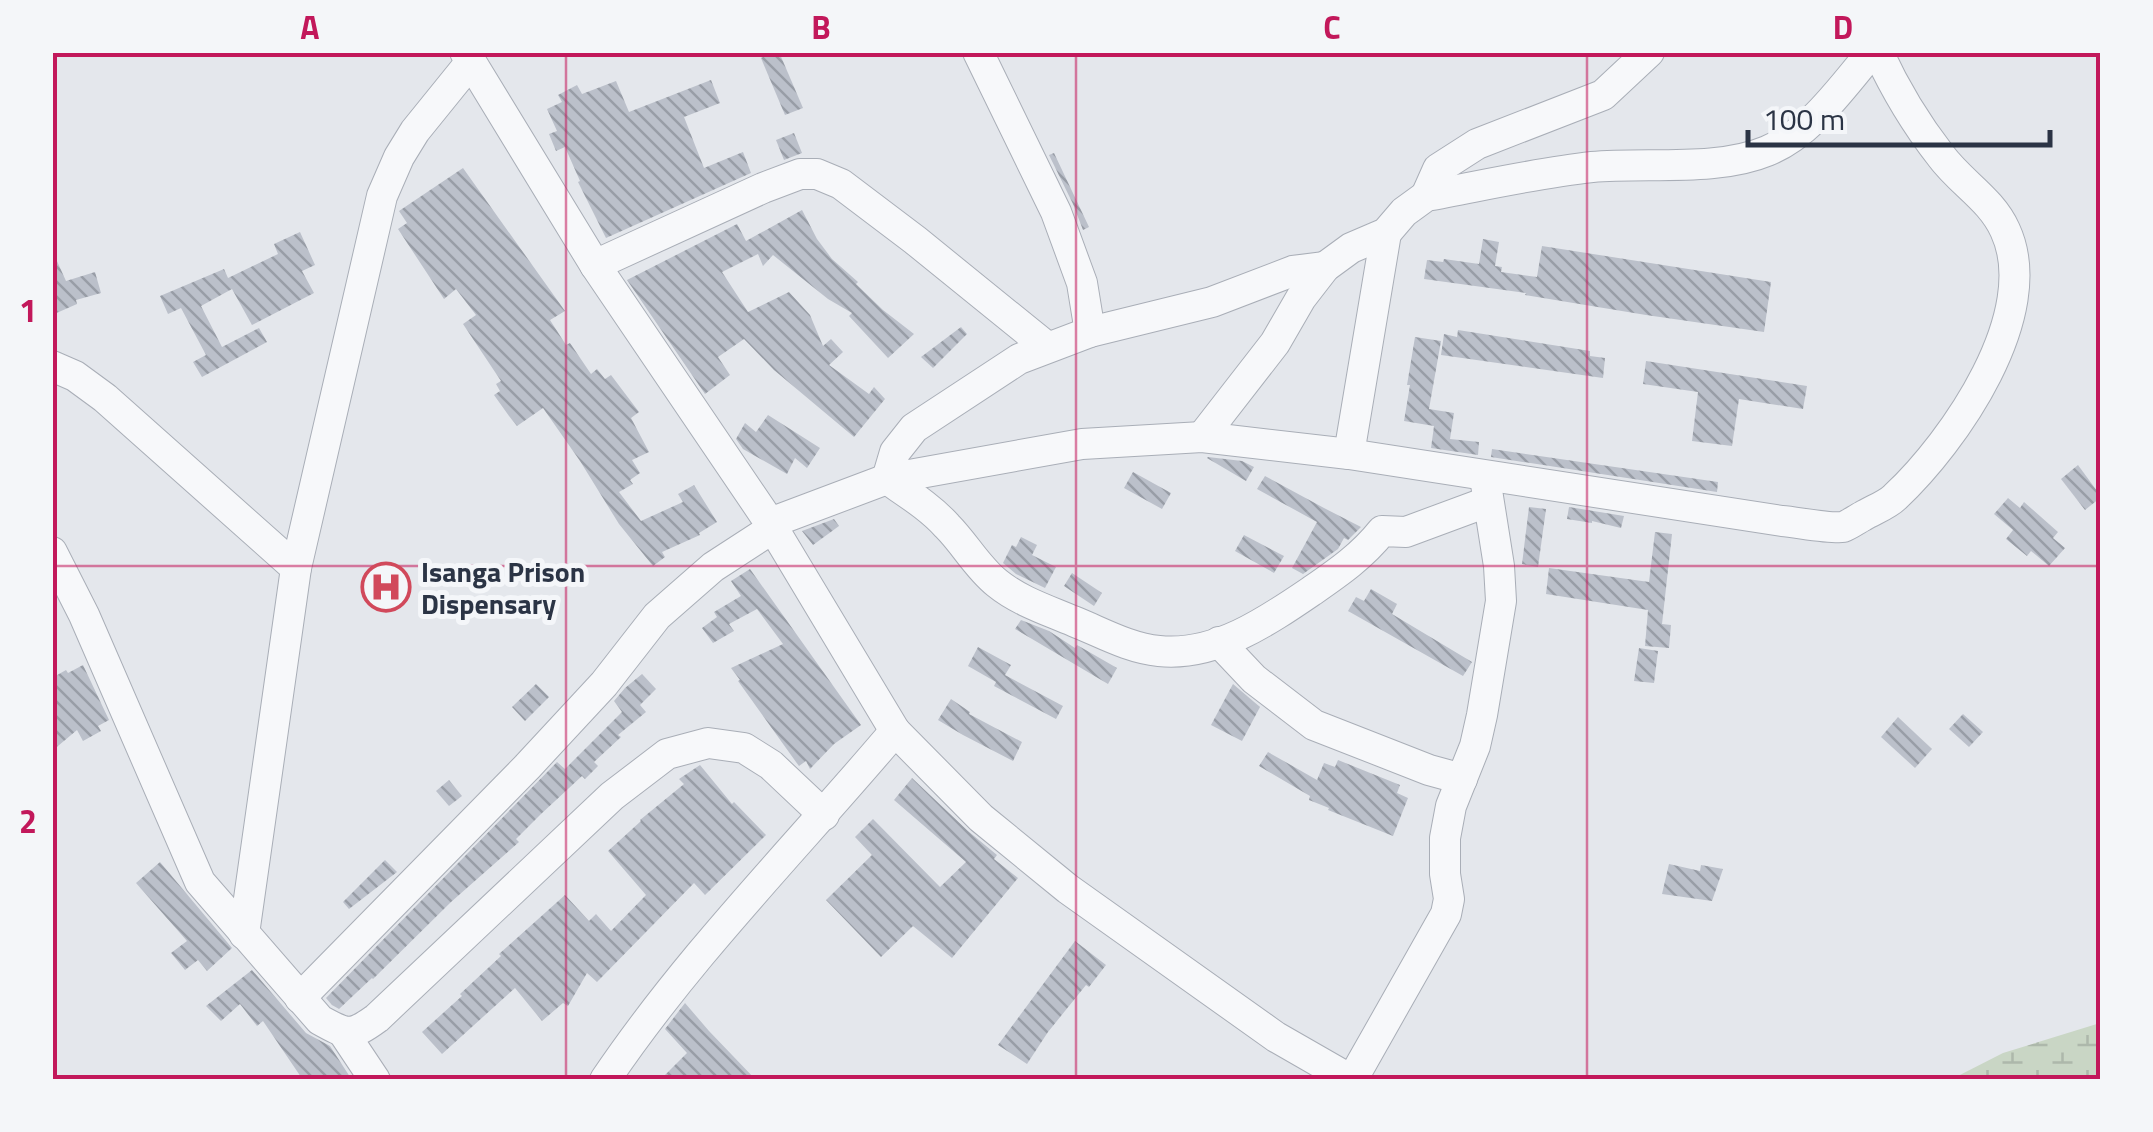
<svg xmlns="http://www.w3.org/2000/svg" width="2153" height="1132" font-family="'Titillium Web',sans-serif">
	<defs>
		<pattern id="wetland-marsh" width="20" height="14" patternUnits="userSpaceOnUse" patternTransform="scale(2.5)"><rect width="20" height="14" fill="#c9d6c5"/><path d="M1 5h8M5 5V1M11 12h8M15 12V8" fill="none" stroke="#adb8ab"/></pattern>
		<pattern id="building-back-hatch" width="6" height="6" patternUnits="userSpaceOnUse" patternTransform="scale(2.5)"><rect width="6" height="6" fill="#bbc0ca"/><path d="M-1 5l2 2M0 0l6 6M5-1l2 2" fill="none" stroke="#989da6"/></pattern>
	</defs>
	<rect width="100%" height="100%" fill="#e4e7ec"/>
	<!-- wetland -->
	<polygon fill="url(#wetland-marsh)" points="2100,1023 2100,1079 1952,1079 2003,1053"/>
	<!-- building -->
	<g fill="url(#building-back-hatch)">
		<polygon points="774,52 779,52 803,108 785,115 761,58"/>
		<polygon points="711,80 720,103 684,117 704,168 743,152 751,173 606,238 578,182 580,181 565,147 556,151 549,134 557,131 547,109 562,102 558,95 577,85 582,94 616,81 629,112"/>
		<polygon points="794,133 802,153 784,160 776,140"/>
		<polygon points="1054,153 1089,227 1083,230 1073,204 1049,155"/>
		<polygon points="463,168 565,311 550,320 566,345 570,343 591,374 597,369 605,379 611,375 639,412 631,418 649,452 632,460 640,473 630,480 633,484 619,492 641,521 683,502 678,494 694,485 717,522 699,533 700,535 662,552 665,557 653,566 619,524 580,461 543,408 517,426 509,416 494,395 500,391 496,384 501,381 463,324 476,315 456,289 444,299 398,229 407,223 399,211"/>
		<polygon points="802,210 817,239 832,259 858,282 856,284 883,310 914,334 888,358 849,316 852,313 828,299 773,255 763,266 758,254 722,272 748,312 789,292 810,315 823,346 831,339 843,352 829,365 869,394 874,387 885,399 854,437 774,370 744,339 718,357 730,375 705,394 627,280 737,224 746,241"/>
		<polygon points="300,232 315,265 302,271 314,293 252,325 232,289 201,306 222,347 259,328 267,342 202,377 193,362 206,355 181,308 168,314 160,296 224,269 228,278 278,254 274,244"/>
		<polygon points="1483,239 1499,242 1495,266 1502,267 1501,272 1537,277 1542,246 1771,282 1764,332 1646,315 1525,295 1526,293 1424,279 1427,260 1443,262 1444,259 1479,264"/>
		<polygon points="52,250 66,281 95,272 101,293 76,300 77,304 52,315"/>
		<polygon points="961,327 967,334 933,368 921,357"/>
		<polygon points="1458,330 1590,351 1590,356 1605,358 1603,378 1441,355 1444,334 1457,337"/>
		<polygon points="1415,337 1441,341 1429,409 1454,413 1450,439 1479,442 1478,455 1431,448 1434,426 1404,421 1410,385 1407,385"/>
		<polygon points="1646,361 1807,386 1803,409 1739,399 1732,446 1692,441 1698,392 1643,384"/>
		<polygon points="768,415 820,448 807,468 795,458 787,474 743,449 736,439 745,423 756,432"/>
		<polygon points="1492,449 1718,482 1717,492 1491,457"/>
		<polygon points="1208,457 1242,461 1254,467 1246,481 1207,458"/>
		<polygon points="2078,465 2100,495 2100,498 2085,510 2061,479"/>
		<polygon points="1133,472 1171,493 1162,509 1124,488"/>
		<polygon points="1265,476 1324,508 1361,527 1348,540 1344,538 1338,549 1303,574 1292,568 1317,522 1257,489"/>
		<polygon points="2008,498 2020,508 2024,502 2058,532 2053,538 2065,548 2049,566 2031,551 2027,556 2006,539 2013,530 1994,514"/>
		<polygon points="1529,507 1546,509 1538,567 1522,564"/>
		<polygon points="1569,507 1624,516 1621,528 1592,521 1592,523 1567,519"/>
		<polygon points="834,519 839,526 813,545 802,531"/>
		<polygon points="1655,532 1672,534 1662,624 1671,625 1669,648 1645,646 1648,610 1546,594 1549,568 1649,582"/>
		<polygon points="1244,535 1284,556 1274,573 1235,551"/>
		<polygon points="1021,537 1037,545 1032,555 1056,567 1045,588 1016,574 1003,563 1012,545 1016,547"/>
		<polygon points="750,569 861,725 834,744 810,769 806,761 799,766 796,762 738,681 740,680 731,668 783,644 757,609 729,624 734,631 713,643 702,628 717,617 714,612 741,596 731,581"/>
		<polygon points="1072,573 1102,593 1094,606 1064,586"/>
		<polygon points="1371,589 1397,604 1392,614 1472,662 1463,676 1348,611 1356,597 1364,601"/>
		<polygon points="1021,620 1049,631 1075,648 1077,645 1117,668 1108,684 1015,629"/>
		<polygon points="978,647 1011,665 1005,675 1063,706 1056,719 994,686 996,682 968,666"/>
		<polygon points="1639,648 1658,651 1654,683 1634,681"/>
		<polygon points="83,665 109,720 98,726 101,731 83,741 77,730 52,751 52,678 66,670 68,673"/>
		<polygon points="642,674 656,689 640,705 646,712 618,735 621,737 594,762 598,766 585,779 582,776 541,814 516,839 519,842 451,902 373,979 372,978 339,1009 332,1005 326,998 557,762 565,769 622,712 614,701 625,688"/>
		<polygon points="536,684 549,697 525,721 512,707"/>
		<polygon points="1233,684 1260,707 1242,741 1211,725"/>
		<polygon points="951,699 970,712 969,714 1022,742 1013,761 963,735 938,720"/>
		<polygon points="1963,714 1983,732 1969,747 1949,729"/>
		<polygon points="1898,717 1932,749 1915,768 1881,737"/>
		<polygon points="1268,752 1317,780 1324,763 1335,767 1338,760 1400,785 1397,793 1408,798 1393,836 1328,810 1329,808 1309,800 1310,796 1259,766"/>
		<polygon points="700,765 732,804 734,802 766,835 705,895 694,883 597,982 587,973 568,1006 563,1003 542,1021 515,988 442,1054 422,1032 462,996 460,994 501,956 499,954 565,895 589,921 596,914 611,931 646,895 608,851 641,821 640,820 684,784 679,779"/>
		<polygon points="912,778 968,831 997,855 994,859 1018,878 952,958 913,926 881,957 826,900 872,855 855,837 873,819 940,887 966,862 894,800"/>
		<polygon points="449,780 462,796 449,806 436,791"/>
		<polygon points="385,860 397,872 349,909 343,902"/>
		<polygon points="160,862 232,948 207,971 198,960 185,970 171,953 187,941 136,883"/>
		<polygon points="1669,864 1700,871 1701,865 1723,869 1712,901 1662,894"/>
		<polygon points="1075,941 1106,965 1089,987 1086,985 1048,1032 1027,1064 998,1045"/>
		<polygon points="252,970 306,1033 330,1046 352,1080 303,1080 263,1021 257,1026 240,1004 221,1021 206,1006"/>
		<polygon points="685,1003 709,1031 756,1080 660,1080 687,1053 665,1029"/>
	</g>
	<g fill="none" stroke-linecap="round" stroke-linejoin="round">
		<!-- minor casing -->
		<g stroke="#a9aeb7" stroke-width="32">
			<g id="minor">
				<polyline points="465,52 595,265 770,523 895,731 981,818 1068,889 1276,1037 1351,1080"/>
				<polyline points="978,52 1056,212 1082,283 1090,332"/>
				<polyline points="1426,196 1438,169 1477,144 1603,95 1649,52"/>
				<polyline points="595,265 763,188 800,174 817,174 841,184 915,240 1047,347"/>
				<path d="M1325,267L1293,271L1212,302L1090,332L1019,359L914,428L895,452L887,479C907,493 930,507 947,526C965,544 977,567 997,583C1019,601 1047,610 1073,621C1101,632 1128,648 1159,651C1216,657 1269,620 1313,590C1339,572 1362,556 1382,531L1406,532L1487,502"/>
				<polyline points="52,366 75,376 105,398 296,568"/>
				<path d="M1202,437L1275,343L1301,298L1325,267L1351,248L1386,233L1404,212L1426,196C1481,186 1537,173 1592,167C1646,162 1717,172 1767,151C1811,133 1841,88 1872,52"/>
				<polyline points="1349,454 1386,233"/>
				<path d="M770,523L887,479L1082,444L1202,437L1349,454L1782,521C1796,522 1831,529 1843,527C1849,525 1857,519 1863,516C1873,510 1887,505 1895,497C1954,442 2044,313 2005,230C1991,199 1961,183 1941,156C1916,124 1895,89 1878,52"/>
				<path d="M52,552L84,615L200,882L320,1020C347,1035 351,1037 377,1018L612,796L667,754L708,743L744,748L771,765L824,815"/>
				<polyline points="1219,642 1254,679 1314,725 1429,770 1462,779"/>
				<polyline points="244,934 296,568 382,196 399,157 415,131 470,63"/>
				<polyline points="300,998 527,767 604,684 657,616 713,567 773,528"/>
				<polyline points="343,1032 375,1080"/>
				<path d="M605,1080C690,954 798,846 895,731"/>
				<polyline points="1352,1080 1446,914 1449,899 1445,874 1445,838 1451,806 1475,746 1482,715 1501,601 1499,566 1486,484"/>
			</g>
		</g>
		<!-- minor -->
		<use href="#minor" stroke="#f7f8fa" stroke-width="30"/>
	</g>
	<!-- grid -->
	<path fill="none" stroke="#c2185b" stroke-width="2.5" stroke-opacity="0.55" d="M566,52V1080M1076,52V1080M1587,52V1080M52,566H2100"/>
	<!-- icons -->
	<defs>
		<g id="hospital-ring" transform="scale(2.5)"><circle r="9.5" fill="#f4f6f9" stroke="#d1495b" stroke-width="1.5"/><path d="M-5-5h3v3.5h4V-5h3V5h-3V1.5h-4V5h-3Z" fill="#d1495b"/></g>
	</defs>
	<g fill-rule="evenodd">
		<use href="#hospital-ring" x="386" y="587"/>
	</g>
	<g text-anchor="middle" dominant-baseline="central" stroke-width="10" stroke-linejoin="round" paint-order="stroke">
		<!-- poi labels -->
		<g font-size="28" font-weight="bold" fill="#2b3445" stroke="#f4f6f9" text-anchor="start">
			<text x="421" y="571">Isanga Prison<tspan x="421" dy="32">Dispensary</tspan></text>
		</g>
	</g>
	<!-- border -->
	<rect width="2153" height="1132" fill="none" stroke="#f4f6f9" stroke-width="110"/>
	<!-- scale -->
	<path d="M1748 130v15h302v-15" fill="none" stroke="#2b3445" stroke-width="5"/>
	<text x="1763" y="130" font-size="30" fill="#2b3445" stroke="#f4f6f9" stroke-width="8" paint-order="stroke">100 m</text>
	<rect x="55" y="55" width="2043" height="1022" fill="none" stroke="#c2185b" stroke-width="4"/>
	<g font-size="32" text-anchor="middle" font-weight="bold" fill="#c2185b">
		<text x="310" y="39">A</text>
		<text x="821" y="39">B</text>
		<text x="1332" y="39">C</text>
		<text x="1843" y="39">D</text>
		<text x="28" y="322">1</text>
		<text x="28" y="833">2</text>
	</g>
</svg>
